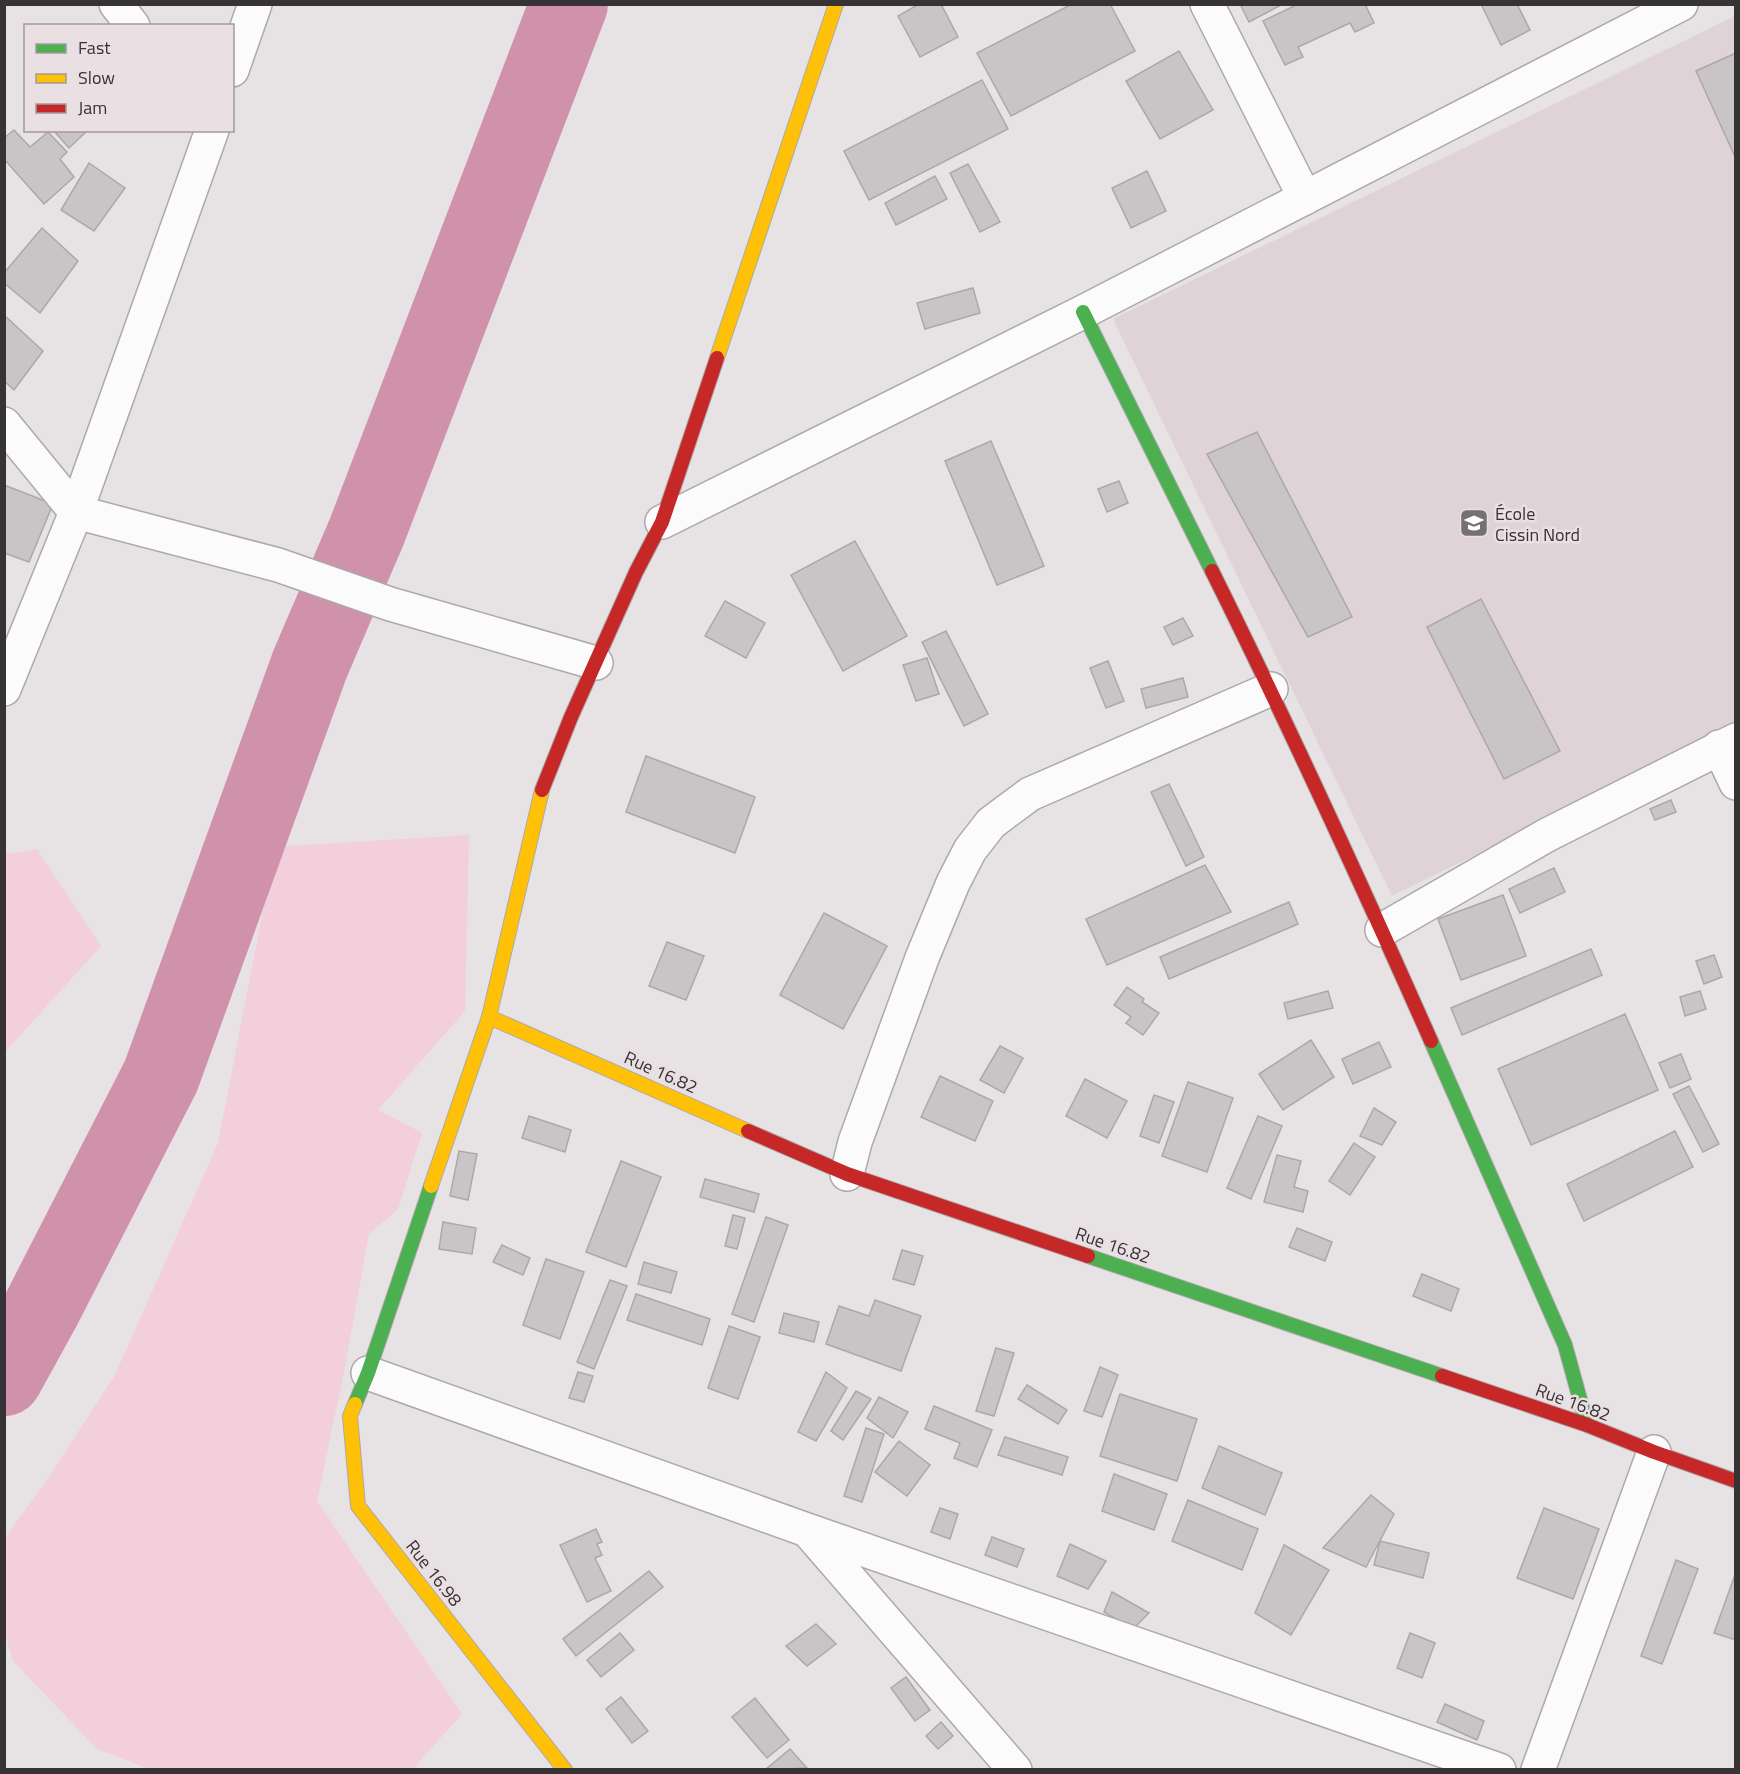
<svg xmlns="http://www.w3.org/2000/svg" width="1740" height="1774" font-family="'Titillium Web',sans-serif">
	<rect width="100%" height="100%" fill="#e7e2e4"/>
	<!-- built -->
	<polygon fill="#dfd3d7" points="1735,16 1735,727 1392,896 1113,319"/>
	<!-- green -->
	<g fill="#f3cfdc">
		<polygon points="469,835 465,1011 378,1110 422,1133 398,1209 369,1234 344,1372 317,1501 462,1714 413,1769 149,1769 97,1749 13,1661 5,1634 4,1539 45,1483 115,1375 218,1143 271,869 286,846"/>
		<polygon points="37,849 101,946 5,1052 5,854"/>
	</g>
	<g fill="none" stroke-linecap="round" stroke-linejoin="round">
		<!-- stream -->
		<polyline stroke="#d091ab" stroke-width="14" points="4,1312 42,1308"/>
		<!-- river -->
		<polyline stroke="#d091ab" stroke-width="78" points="4,1377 42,1308 161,1076 310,664 367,531 569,4"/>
	</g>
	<!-- building -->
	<g fill="#c9c5c7" stroke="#aca8aa" stroke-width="1.5">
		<polygon points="919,4 941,4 958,37 920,57 898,16"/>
		<polygon points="1072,4 1110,4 1135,51 1011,116 977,53"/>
		<polygon points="1240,4 1283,4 1249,22"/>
		<polygon points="1298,4 1365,4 1374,23 1355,32 1350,23 1298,47 1303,57 1285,65 1263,21"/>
		<polygon points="1481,4 1517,4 1530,30 1501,45"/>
		<polygon points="1179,51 1213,110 1160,139 1126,81"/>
		<polygon points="1736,53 1736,159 1696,71"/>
		<polygon points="982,80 1008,129 869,200 844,151"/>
		<polygon points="14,130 30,147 48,132 67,152 60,159 74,177 44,204 4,159 4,138"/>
		<polygon points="53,130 88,130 69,148"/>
		<polygon points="89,163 125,188 94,231 61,210"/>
		<polygon points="968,164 1000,222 980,232 950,173"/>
		<polygon points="1147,171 1166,211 1131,228 1112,188"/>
		<polygon points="935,176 947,199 896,225 885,203"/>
		<polygon points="42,228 78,261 40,313 4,283 4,273"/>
		<polygon points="973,288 980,313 925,329 917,303"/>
		<polygon points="4,315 43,351 14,390 4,381"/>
		<polygon points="1257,432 1352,617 1308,637 1207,454"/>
		<polygon points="991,441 1044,566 997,585 945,461"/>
		<polygon points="1119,481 1128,503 1107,512 1098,489"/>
		<polygon points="4,485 53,504 29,562 4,553"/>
		<polygon points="855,541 907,636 843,671 791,575"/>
		<polygon points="1481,599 1560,751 1504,779 1427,627"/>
		<polygon points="725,601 765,623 746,658 705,636"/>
		<polygon points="1183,618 1193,636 1173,645 1164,627"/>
		<polygon points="946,631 988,714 964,726 922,642"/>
		<polygon points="927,658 939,694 916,701 903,665"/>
		<polygon points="1108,661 1124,701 1106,708 1090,668"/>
		<polygon points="1183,678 1188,697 1146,708 1141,689"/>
		<polygon points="646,756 755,797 735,853 626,812"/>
		<polygon points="1169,784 1204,857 1186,866 1151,792"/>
		<polygon points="1671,800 1676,812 1655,820 1650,809"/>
		<polygon points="1205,865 1231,912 1107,965 1086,919"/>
		<polygon points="1554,868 1565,892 1520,913 1509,889"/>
		<polygon points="1503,895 1526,956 1461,980 1438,919"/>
		<polygon points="1289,902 1298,924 1169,979 1160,957"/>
		<polygon points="824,913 887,946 843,1029 780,995"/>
		<polygon points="667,942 704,956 686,1000 649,986"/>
		<polygon points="1591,949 1602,975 1462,1035 1451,1008"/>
		<polygon points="1714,955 1722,977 1704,984 1696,961"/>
		<polygon points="1127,987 1144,999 1142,1002 1159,1013 1143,1035 1126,1023 1131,1017 1114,1005"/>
		<polygon points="1328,991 1333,1008 1288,1019 1284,1003"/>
		<polygon points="1700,991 1706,1009 1685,1016 1680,997"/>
		<polygon points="1625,1014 1658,1090 1531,1145 1498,1069"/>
		<polygon points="1311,1040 1334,1077 1283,1110 1259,1074"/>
		<polygon points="1379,1042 1391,1067 1353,1084 1342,1059"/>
		<polygon points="1000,1046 1023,1058 1004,1093 980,1080"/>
		<polygon points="1681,1054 1691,1079 1670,1088 1659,1063"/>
		<polygon points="940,1076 993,1101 975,1141 921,1117"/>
		<polygon points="1085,1079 1127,1101 1107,1138 1066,1116"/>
		<polygon points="1188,1082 1233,1098 1207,1172 1162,1156"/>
		<polygon points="1689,1086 1719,1144 1703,1152 1673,1094"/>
		<polygon points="1154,1095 1174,1102 1159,1143 1140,1136"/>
		<polygon points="1374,1108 1396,1122 1382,1145 1360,1136"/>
		<polygon points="529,1116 571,1130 565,1152 522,1138"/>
		<polygon points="1258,1116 1282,1126 1251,1199 1227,1188"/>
		<polygon points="1675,1131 1693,1167 1584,1221 1567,1184"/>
		<polygon points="1354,1143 1375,1157 1350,1195 1329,1181"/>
		<polygon points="459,1151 477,1154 468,1200 450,1196"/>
		<polygon points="1277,1155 1301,1161 1294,1187 1308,1191 1303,1212 1264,1202"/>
		<polygon points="621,1161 661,1177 626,1267 586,1252"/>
		<polygon points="705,1179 759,1194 754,1212 700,1197"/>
		<polygon points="733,1215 745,1218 737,1249 725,1246"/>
		<polygon points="766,1217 788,1225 754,1322 732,1314"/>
		<polygon points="443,1222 476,1228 472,1254 439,1249"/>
		<polygon points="1297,1228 1332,1242 1325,1261 1289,1247"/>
		<polygon points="502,1245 530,1258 523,1275 493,1262"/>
		<polygon points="902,1250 923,1256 914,1285 893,1279"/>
		<polygon points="546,1259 584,1272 560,1339 523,1325"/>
		<polygon points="644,1262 677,1272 671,1293 638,1284"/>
		<polygon points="1422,1274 1459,1289 1451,1311 1413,1296"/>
		<polygon points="610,1280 627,1286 594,1369 577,1362"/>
		<polygon points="636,1294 710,1319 702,1345 627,1320"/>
		<polygon points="875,1300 921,1316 901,1371 826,1344 839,1306 869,1316"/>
		<polygon points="784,1313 819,1322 814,1342 779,1333"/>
		<polygon points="729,1326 760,1337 738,1399 708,1388"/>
		<polygon points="996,1348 1014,1353 994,1416 976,1411"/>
		<polygon points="1100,1367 1118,1375 1102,1417 1084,1411"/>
		<polygon points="578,1372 593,1376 584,1402 569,1398"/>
		<polygon points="826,1372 847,1388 816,1441 798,1432"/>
		<polygon points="1027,1385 1067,1410 1058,1424 1018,1399"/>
		<polygon points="856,1391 871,1399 843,1440 831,1431"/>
		<polygon points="1120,1394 1197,1419 1177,1481 1100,1456"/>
		<polygon points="879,1397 908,1412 893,1438 867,1418"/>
		<polygon points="934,1406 992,1430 977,1467 954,1458 960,1443 925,1429"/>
		<polygon points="866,1428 884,1434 862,1502 844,1496"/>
		<polygon points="1005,1437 1068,1457 1062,1475 998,1455"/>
		<polygon points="899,1441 930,1465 907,1496 875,1472"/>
		<polygon points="1219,1446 1282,1473 1265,1515 1202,1488"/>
		<polygon points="1114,1474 1167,1494 1154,1530 1102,1511"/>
		<polygon points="1371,1495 1394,1514 1366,1567 1323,1548"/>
		<polygon points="1188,1500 1258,1529 1242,1570 1172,1541"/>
		<polygon points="940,1508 958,1514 950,1539 931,1532"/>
		<polygon points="1544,1508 1599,1529 1573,1599 1517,1578"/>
		<polygon points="596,1529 602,1542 597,1544 602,1555 595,1558 611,1591 587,1602 560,1545"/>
		<polygon points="992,1537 1024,1549 1017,1567 985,1555"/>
		<polygon points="1380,1541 1429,1553 1423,1578 1374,1565"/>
		<polygon points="1070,1544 1106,1561 1088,1589 1057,1576"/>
		<polygon points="1284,1545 1329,1570 1291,1635 1255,1613"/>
		<polygon points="1676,1560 1698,1569 1662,1664 1641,1656"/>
		<polygon points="649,1571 663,1587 576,1656 563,1639"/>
		<polygon points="1736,1572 1736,1640 1714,1633"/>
		<polygon points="1112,1592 1149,1613 1133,1629 1104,1612"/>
		<polygon points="816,1624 836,1644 807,1666 786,1646"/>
		<polygon points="620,1633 634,1650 601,1677 587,1660"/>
		<polygon points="1410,1633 1435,1643 1422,1678 1397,1668"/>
		<polygon points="906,1677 930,1710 915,1721 891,1688"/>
		<polygon points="621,1697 648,1731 632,1743 606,1709"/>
		<polygon points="755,1698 789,1740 767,1758 732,1717"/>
		<polygon points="1445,1704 1484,1721 1477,1740 1437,1722"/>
		<polygon points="941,1722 953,1736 938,1749 926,1736"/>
		<polygon points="790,1749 807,1768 765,1770"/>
	</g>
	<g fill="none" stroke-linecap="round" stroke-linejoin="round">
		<!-- street casing -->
		<g stroke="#ada9ab" stroke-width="36">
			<g id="street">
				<polyline points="116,4 133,26"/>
				<polyline points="1207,4 1305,198"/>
				<polyline points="232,70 255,4"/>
				<polyline points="4,424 76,512 278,565 390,604 596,663"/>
				<polyline points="662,522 1083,312 1681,4"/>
				<polyline points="4,689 76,512 212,130"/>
				<polyline points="1719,747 1736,783"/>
				<polyline points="1382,930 1547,835 1736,740"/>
				<polyline points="847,1174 855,1142 922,958 953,883 970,850 991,823 1030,794 1271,689"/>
				<polyline points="368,1373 807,1530 1499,1770"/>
				<polyline points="808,1531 1015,1770"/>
				<polyline points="1538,1770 1654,1452"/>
			</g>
		</g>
		<!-- fast casing -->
		<g stroke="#ada9ab" stroke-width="16">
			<g id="fast">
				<polyline points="1083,312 1212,571"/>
				<polyline points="1431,1041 1565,1345 1587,1425"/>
				<polyline points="1088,1256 1442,1376"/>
				<polyline points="355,1404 368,1373 431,1186"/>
			</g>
		</g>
		<!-- slow casing -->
		<g stroke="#ada9ab" stroke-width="16">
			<g id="slow">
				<polyline points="717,358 836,4"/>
				<polyline points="489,1017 748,1131"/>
				<polyline points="431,1186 489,1017 542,790"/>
				<polyline points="355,1404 350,1416 358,1506 565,1770"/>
			</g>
		</g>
		<!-- jam casing -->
		<g stroke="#ada9ab" stroke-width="16">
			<g id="jam">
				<path d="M1212,571C1289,726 1361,883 1431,1041"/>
				<polyline points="542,790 571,717 636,572 662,522 717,358"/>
				<polyline points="748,1131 847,1174 1088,1256"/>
				<polyline points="1442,1376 1587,1425 1654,1452 1736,1481"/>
			</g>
		</g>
		<!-- street -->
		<use href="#street" stroke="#fbfbfb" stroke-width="33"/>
		<!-- fast -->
		<use href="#fast" stroke="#4caf50" stroke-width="14"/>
		<!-- slow -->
		<use href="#slow" stroke="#ffc107" stroke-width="14"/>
		<!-- jam -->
		<use href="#jam" stroke="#c62828" stroke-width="14"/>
	</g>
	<!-- icons -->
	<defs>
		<g id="school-square" transform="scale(1.5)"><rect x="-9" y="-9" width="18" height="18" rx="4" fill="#757072" stroke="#eadfe3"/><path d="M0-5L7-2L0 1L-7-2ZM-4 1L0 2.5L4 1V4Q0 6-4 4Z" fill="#fff"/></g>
	</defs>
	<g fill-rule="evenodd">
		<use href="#school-square" x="1474" y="523"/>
	</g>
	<g text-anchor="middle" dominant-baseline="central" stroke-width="5" stroke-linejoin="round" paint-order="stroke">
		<!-- poi labels -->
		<g font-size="18" fill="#373334" stroke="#eadfe3" text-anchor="start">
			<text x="1495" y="513">École<tspan x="1495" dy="21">Cissin Nord</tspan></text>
		</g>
		<!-- street labels -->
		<g font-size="18" fill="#373334" stroke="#eadfe3">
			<text transform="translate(661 1072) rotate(24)">Rue 16.82</text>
			<text transform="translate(1113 1245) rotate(19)">Rue 16.82</text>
			<text transform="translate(1573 1402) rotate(20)">Rue 16.82</text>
			<text transform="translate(434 1573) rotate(52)">Rue 16.98</text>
		</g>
	</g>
	<!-- border -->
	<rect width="1740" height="1774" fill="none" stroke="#373334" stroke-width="12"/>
	<!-- legend -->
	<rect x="24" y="24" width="210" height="108" fill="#eadfe3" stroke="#a29a9d" stroke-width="1.5"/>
	<rect x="36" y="44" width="30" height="9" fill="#4caf50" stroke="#a29a9d" stroke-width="1.5"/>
	<text x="78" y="54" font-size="18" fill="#373334">Fast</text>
	<rect x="36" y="74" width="30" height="9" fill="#ffc107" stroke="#a29a9d" stroke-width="1.5"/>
	<text x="78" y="84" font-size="18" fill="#373334">Slow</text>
	<rect x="36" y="104" width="30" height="9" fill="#c62828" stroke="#a29a9d" stroke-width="1.5"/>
	<text x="78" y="114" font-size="18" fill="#373334">Jam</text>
</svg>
